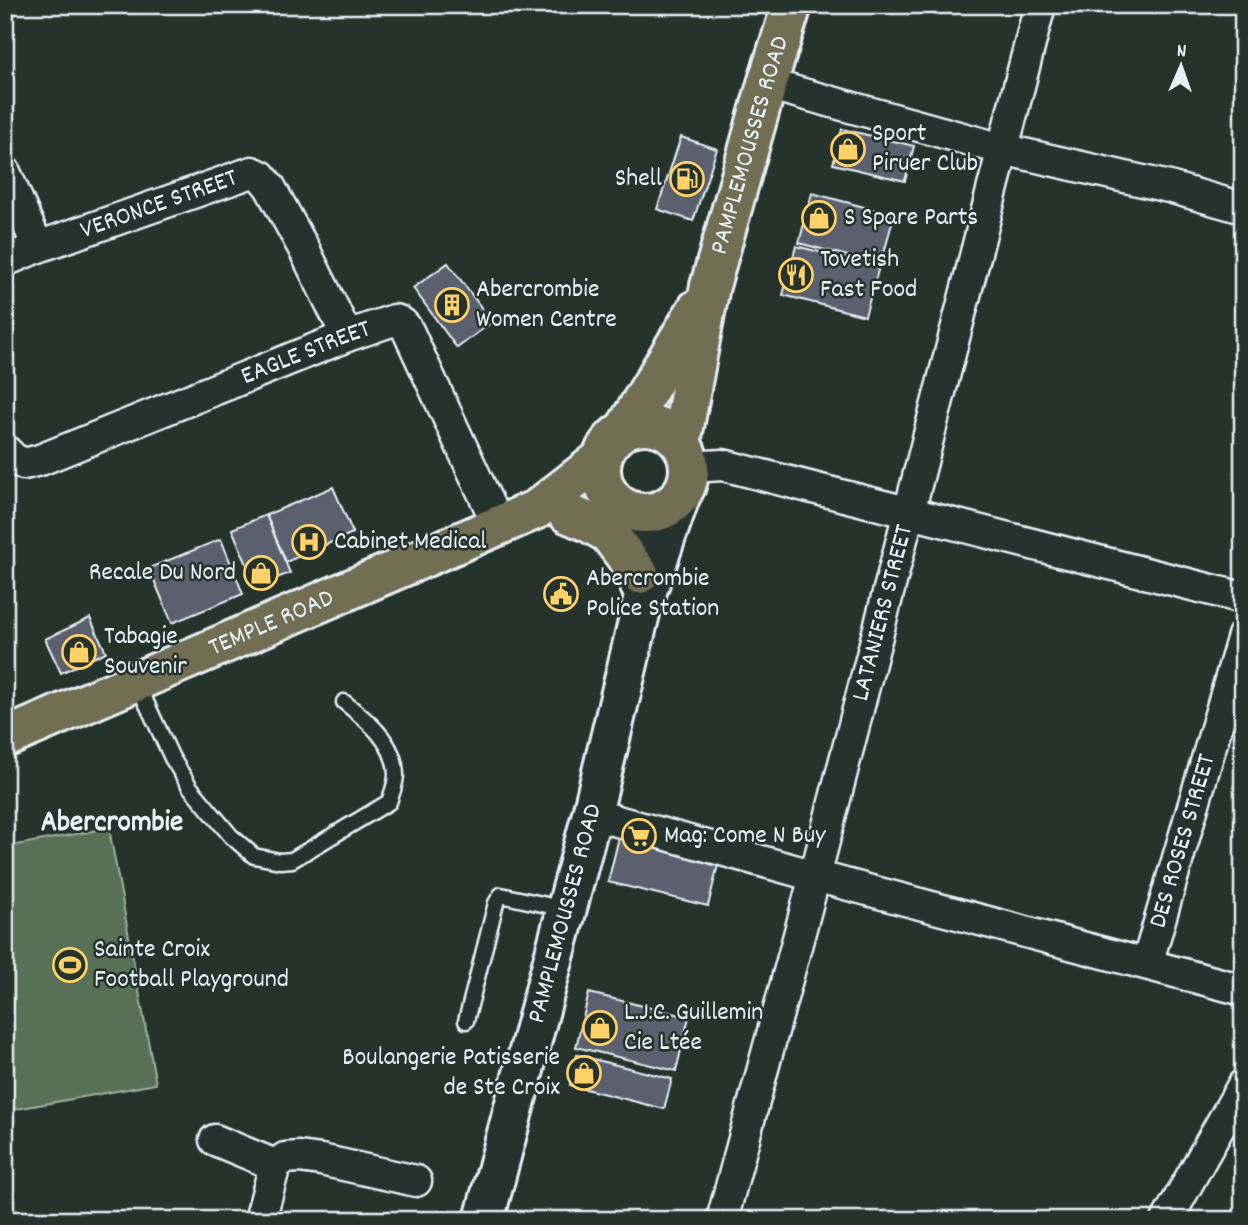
<svg xmlns="http://www.w3.org/2000/svg" width="1248" height="1225" font-family="Dekko,sans-serif">
	<rect width="100%" height="100%" fill="#26332d"/>
	<filter id="ink" filterUnits="userSpaceOnUse"><feTurbulence type="fractalNoise" baseFrequency=".0143" numOctaves="2"/><feDisplacementMap in="SourceGraphic" scale="14" xChannelSelector="R" yChannelSelector="G"/><feConvolveMatrix kernelMatrix="1 2 1 2 8 2 1 2 1" color-interpolation-filters="sRGB"/></filter>
	<g filter="url(#ink)">
		<!-- green -->
		<polygon fill="#587054" stroke="#a0b0a6" stroke-width="2" points="109,828 156,1084 5,1111 5,847"/>
		<!-- building -->
		<g fill="#5a606d" stroke="#e8f1f8" stroke-width="2">
			<polygon points="842,129 914,146 905,181 833,164"/>
			<polygon points="681,137 717,149 693,221 657,209"/>
			<polygon points="812,193 894,215 881,265 799,243"/>
			<polygon points="796,246 879,267 865,316 783,295"/>
			<polygon points="448,263 492,322 457,348 413,288"/>
			<polygon points="333,487 353,533 286,562 266,515"/>
			<polygon points="266,515 290,573 256,586 232,529"/>
			<polygon points="221,539 243,594 172,623 149,568"/>
			<polygon points="90,618 106,652 61,673 45,639"/>
			<polygon points="621,829 721,852 708,906 608,882"/>
			<polygon points="589,993 689,1017 676,1071 576,1047"/>
			<polygon points="577,1055 672,1079 664,1109 570,1085"/>
		</g>
		<g fill="none" stroke-linecap="round" stroke-linejoin="round">
			<!-- service casing -->
			<g stroke="#e8f1f8" stroke-width="19">
				<g id="service">
					<path d="M137,683L172,758L190,787L231,836L254,856L280,861L292,860L389,802C392,793 396,784 396,774C395,742 367,720 344,702"/>
					<polyline points="466,1021 496,903 501,895 565,909"/>
				</g>
			</g>
			<!-- minor casing -->
			<g stroke="#e8f1f8" stroke-width="35">
				<g id="minor">
					<polyline points="767,84 1002,149 1169,187 1243,208"/>
					<polyline points="5,172 38,247"/>
					<path id="s1" d="M5,261L38,247L252,172L261,176L270,187L304,249L347,336"/>
					<path id="s2" d="M5,450L14,459L24,464L40,460L347,336L394,320C406,321 409,334 414,344L498,525"/>
					<polyline points="689,467 723,465 1243,598"/>
					<polyline points="592,814 815,876 1243,990"/>
					<path id="s3" d="M1147,964L1243,636"/>
					<polyline points="215,1140 275,1165"/>
					<polyline points="260,1220 275,1165 285,1158 299,1157 321,1160 416,1181"/>
					<path id="s4" d="M722,1220L815,876L1040,5"/>
					<polyline points="1167,1220 1243,1085"/>
				</g>
			</g>
			<!-- secondary casing -->
			<g stroke="#e8f1f8" stroke-width="44">
				<g id="secondary">
					<polyline points="631,511 640,586"/>
					<path id="s5" d="M484,1220L592,814L642,605L681,494"/>
				</g>
			</g>
			<!-- primary casing -->
			<g stroke="#e8f1f8" stroke-width="44">
				<g id="primary">
					<circle cx="645" cy="469" r="44"/>
					<polyline points="625,429 697,309"/>
					<path id="s6" d="M681,443L710,286L767,84L792,5"/>
					<polyline points="567,513 588,522 609,534 639,574"/>
					<path id="s7" d="M5,738L537,509L601,459"/>
				</g>
			</g>
			<!-- service -->
			<use href="#service" stroke="#26332d" stroke-width="14"/>
			<!-- minor -->
			<use href="#minor" stroke="#26332d" stroke-width="30"/>
			<!-- secondary -->
			<use href="#secondary" stroke="#26332d" stroke-width="38"/>
			<!-- primary -->
			<use href="#primary" stroke="#726e52" stroke-width="38"/>
		</g>
	</g>
	<!-- icons -->
	<defs>
		<g id="shop-ring" transform="scale(1.75)"><circle r="9.5" fill="#26332d" stroke="#ffd166" stroke-width="1.5"/><path d="M-5-2.5h2.3a2.7 3.5 0 0 1 5.4 0H5L5.5 6h-11ZM-1.5-2.5h3a1.5 2.3 0 0 0-3 0Z" fill="#ffd166"/></g>
		<g id="fuel-ring" transform="scale(1.75)"><circle r="9.5" fill="#26332d" stroke="#ffd166" stroke-width="1.5"/><path d="M-5.5-6h7V0h2V4h1.3V-2.5L3-4.5l.8-.8L6-3V5H2.5V1h-1V6h-7ZM-4.2-4.7v3.2H.2V-4.7Z" fill="#ffd166"/></g>
		<g id="restaurant-ring" transform="scale(1.75)"><circle r="9.5" fill="#26332d" stroke="#ffd166" stroke-width="1.5"/><path d="M-5-6h1v4h1v-4h1v4h1v-4h1v5L-1.5 .5V6h-2V.5L-5-1ZM5-6V6H3V1.5H1.5Q1.5-4 5-6Z" fill="#ffd166"/></g>
		<g id="building-ring" transform="scale(1.75)"><circle r="9.5" fill="#26332d" stroke="#ffd166" stroke-width="1.5"/><path d="M-4-6H4V6H1V3H-1V6H-4ZM-2.5-4.3h1.7v1.8h-1.7ZM.8-4.3h1.7v1.8H.8ZM-2.5-1h1.7V.8h-1.7ZM.8-1h1.7V.8H.8Z" fill="#ffd166"/></g>
		<g id="hospital-ring" transform="scale(1.75)"><circle r="9.5" fill="#26332d" stroke="#ffd166" stroke-width="1.5"/><path d="M-5-5h3v3.5h4V-5h3V5h-3V1.5h-4V5h-3Z" fill="#ffd166"/></g>
		<g id="civic-ring" transform="scale(1.75)"><circle r="9.5" fill="#26332d" stroke="#ffd166" stroke-width="1.5"/><path d="M-.6-6.5H3V-4.5H.6V-3L4-1V1h2V6H-6V1h2V-1L-.6-3ZM-1.2 2.5V6h2.4V2.5Z" fill="#ffd166"/></g>
		<g id="supermarket-ring" transform="scale(1.75)"><circle r="9.5" fill="#26332d" stroke="#ffd166" stroke-width="1.5"/><path d="M-6-5.5h2.5l.6 2H6L4.5 2H-2.5L-4.4-4H-6ZM-1.5 3.2a1.3 1.3 0 1 0 .1 0ZM3 3.2a1.3 1.3 0 1 0 .1 0Z" fill="#ffd166"/></g>
		<g id="stadium-ring" transform="scale(1.75)"><circle r="9.5" fill="#26332d" stroke="#ffd166" stroke-width="1.5"/><path d="M0-5a6.5 5 0 1 0 0 10a6.5 5 0 1 0 0-10ZM-3.5-1.8h7v3.6h-7Z" fill="#ffd166"/></g>
	</defs>
	<g fill-rule="evenodd">
		<use href="#shop-ring" x="848" y="149"/>
		<use href="#fuel-ring" x="687" y="179"/>
		<use href="#shop-ring" x="819" y="218"/>
		<use href="#restaurant-ring" x="796" y="275"/>
		<use href="#building-ring" x="452" y="305"/>
		<use href="#hospital-ring" x="309" y="542"/>
		<use href="#shop-ring" x="261" y="573"/>
		<use href="#civic-ring" x="561" y="594"/>
		<use href="#shop-ring" x="79" y="652"/>
		<use href="#supermarket-ring" x="639" y="836"/>
		<use href="#stadium-ring" x="70" y="965"/>
		<use href="#shop-ring" x="600" y="1028"/>
		<use href="#shop-ring" x="584" y="1073"/>
	</g>
	<g text-anchor="middle" dominant-baseline="central" stroke-width="5" stroke-linejoin="round" paint-order="stroke">
		<!-- poi labels -->
		<g font-size="26" fill="#e8f1f8" stroke="#26332d" text-anchor="start">
			<text x="872" y="134">Sport<tspan x="872" dy="30">Piruer Club</tspan></text>
			<text x="662" y="179" text-anchor="end">Shell</text>
			<text x="844" y="218">S Spare Parts</text>
			<text x="820" y="260">Tovetish<tspan x="820" dy="30">Fast Food</tspan></text>
			<text x="476" y="290">Abercrombie<tspan x="476" dy="30">Women Centre</tspan></text>
			<text x="334" y="542">Cabinet Medical</text>
			<text x="236" y="573" text-anchor="end">Recale Du Nord</text>
			<text x="586" y="579">Abercrombie<tspan x="586" dy="30">Police Station</tspan></text>
			<text x="104" y="637">Tabagie<tspan x="104" dy="30">Souvenir</tspan></text>
			<text x="664" y="836">Mag: Come N Buy</text>
			<text x="94" y="950">Sainte Croix<tspan x="94" dy="30">Football Playground</tspan></text>
			<text x="624" y="1013">L.J.C. Guillemin<tspan x="624" dy="30">Cie Ltée</tspan></text>
			<text x="560" y="1058" text-anchor="end">Boulangerie Patisserie<tspan x="560" dy="30">de Ste Croix</tspan></text>
		</g>
		<!-- street labels -->
		<g font-size="26" fill="#e8f1f8" stroke="#26332d">
			<text stroke="none"><textPath href="#s6" startOffset="306">PAMPLEMOUSSES ROAD</textPath></text>
			<text stroke="none"><textPath href="#s1" startOffset="164">VERONCE STREET</textPath></text>
			<text stroke="none"><textPath href="#s2" startOffset="327">EAGLE STREET</textPath></text>
			<text stroke="none"><textPath href="#s4" startOffset="628">LATANIERS STREET</textPath></text>
			<text stroke="none"><textPath href="#s7" startOffset="290">TEMPLE ROAD</textPath></text>
			<text stroke="none"><textPath href="#s3" startOffset="128">DES ROSES STREET</textPath></text>
			<text stroke="none"><textPath href="#s5" startOffset="317">PAMPLEMOUSSES ROAD</textPath></text>
		</g>
		<!-- quarter labels -->
		<g font-size="30" font-weight="bold" fill="#e8f1f8" stroke="#26332d">
			<text x="112" y="824">Abercrombie</text>
		</g>
	</g>
	<!-- margin -->
	<rect width="1248" height="1225" fill="none" stroke="#26332d" stroke-width="28"/>
	<rect x="14" y="14" width="1220" height="1197" fill="none" stroke="#e8f1f8" stroke-width="2.5" filter="url(#ink)"/>
	<!-- north arrow -->
	<g transform="translate(1181 66) rotate(2)" stroke="#26332d" stroke-width="5" paint-order="stroke">
	<path d="M0-5L12 26L0 18L-12 26Z" fill="#e8f1f8"/>
	<text y="-10" font-size="19" font-weight="bold" text-anchor="middle" fill="#e8f1f8">N</text>
	</g>
</svg>
